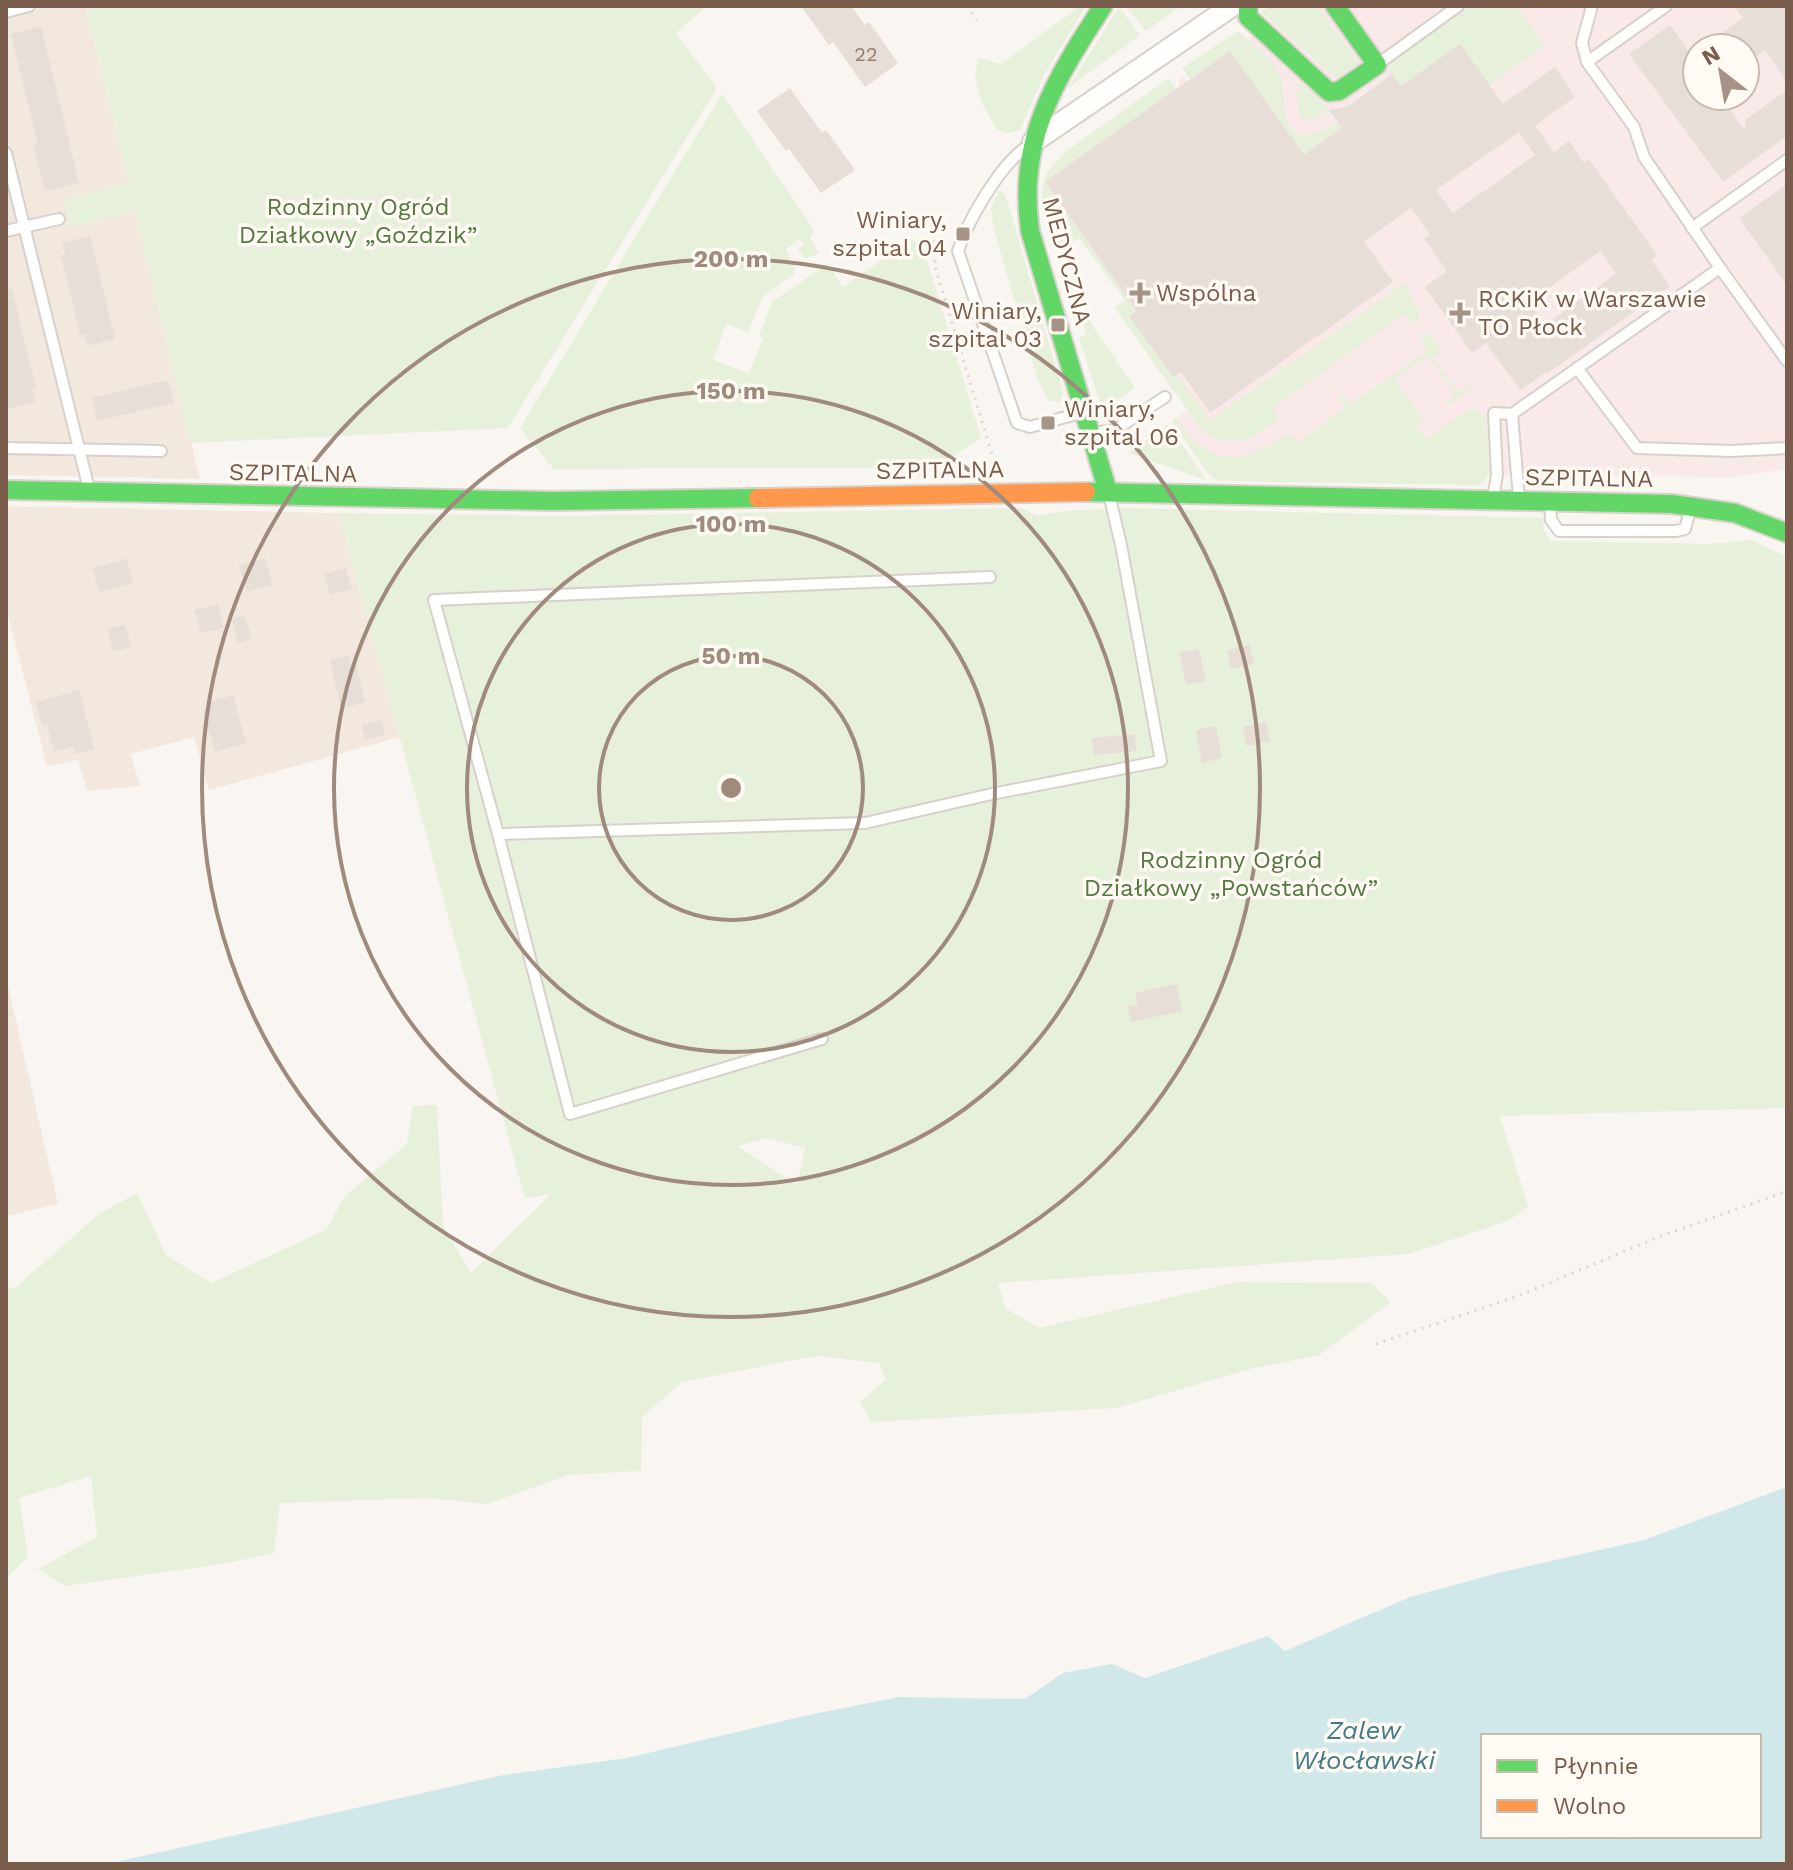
<svg xmlns="http://www.w3.org/2000/svg" width="1793" height="1870" font-family="'Work Sans',sans-serif">
	<rect width="100%" height="100%" fill="#f9f5f0"/>
	<!-- residential -->
	<g fill="#f2e8de">
		<polygon points="6,6 86,6 200,479 6,475"/>
		<polygon points="6,506 339,513 400,737 209,790 194,737 131,754 140,786 87,791 78,760 47,766 6,607"/>
		<polygon points="6,977 58,1204 6,1216"/>
	</g>
	<!-- medical -->
	<path fill="#fae9e9" fill-rule="evenodd" d="M1295,6H1787V469L1734,477L1215,474L1174,420L1187,410L1115,308L1127,298L1045,182L1180,86L1177,80L1182,76L1187,81ZM1697,48H1745V96H1697Z"/>
	<!-- green -->
	<g fill="#e7f0db" fill-rule="evenodd">
		<polygon points="86,6 706,6 676,33 717,88 508,428 191,443"/>
		<path d="M1080,6H1086L1044,75L1020,130L1010,133L998,130C984,111 969,81 979,58L1001,64Z"/>
		<polygon points="1126,6 1181,6 1146,31"/>
		<polygon points="1270,6 1317,6 1359,63 1337,79 1261,12"/>
		<polygon points="1467,6 1517,6 1545,46 1489,85 1460,44 1401,86 1389,70 1393,59"/>
		<polygon points="1119,7 1140,35 1068,88"/>
		<path d="M1238,31C1252,44 1272,58 1280,76C1285,88 1283,101 1285,113C1290,145 1320,135 1338,123L1342,128L1304,155L1230,51L1190,79L1182,68Z"/>
		<polygon points="1169,78 1176,89 1045,183 1137,311 1130,317 1173,377 1177,374 1210,420 1405,283 1420,314 1417,321 1411,323 1404,314 1273,408 1277,415 1277,421 1246,440 1221,441 1204,433 1115,308 1125,300 1079,238 1068,246 1066,242 1058,243 1053,240 1042,210 1042,189 1047,172 1065,152"/>
		<polygon points="1297,83 1315,92 1329,110 1313,122 1302,119 1298,110"/>
		<polygon points="722,94 814,230 810,239 819,253 805,259 798,249 804,245 800,239 786,249 795,268 794,274 763,296 748,332 726,324 713,360 749,374 763,338 759,336 772,302 827,264 843,287 912,239 924,250 981,438 937,467 554,469 520,428"/>
		<polygon points="127,184 134,212 70,227 63,199"/>
		<polygon points="998,191 1003,192 1008,203 1063,392 1061,403 1049,401 1038,380 993,226 991,208"/>
		<polygon points="1063,282 1135,388 1102,410 1079,337 1086,334 1083,323 1076,325"/>
		<path d="M1429,334L1441,348L1440,353L1433,358L1458,392L1469,385V391L1450,404L1445,403L1455,394L1428,356L1395,380L1424,420L1416,426L1426,439L1468,410C1476,408 1482,412 1486,418L1490,476H1486L1484,482L1479,485L1218,481L1208,474L1172,421L1177,418C1209,469 1242,464 1287,435H1292L1298,443L1345,408L1340,399V396H1345L1351,404L1427,351L1421,339L1424,335Z"/>
		<polygon points="1168,424 1204,476 1205,480 1129,453"/>
		<path d="M1021,508L1038,516L1063,511L1126,508L1544,518L1543,530L1551,541L1708,544L1752,540L1787,557V1108L1500,1116L1528,1207L1508,1221L1409,1254L998,1283L1005,1308L1039,1328L1237,1282L1371,1283L1391,1302L1319,1355L1250,1369L1116,1408L871,1422L860,1402L886,1380L879,1363L816,1356L682,1382L642,1417L641,1471L569,1475L487,1504L428,1498L280,1503L274,1553L222,1564L65,1586L38,1569L97,1537L91,1476L19,1498L28,1557L6,1579V1289L16,1287L99,1214L137,1193L166,1255L211,1283L326,1230L345,1196L407,1144L413,1106L437,1105L443,1226L471,1273L552,1193L525,1199L339,513L560,516ZM767,1138L805,1148L797,1185L737,1146Z"/>
	</g>
	<!-- water -->
	<path fill="#d0e8ea" fill-rule="evenodd" d="M1787,1487V1864H107L498,1776L627,1758L804,1716L899,1697L1025,1699L1063,1673L1112,1664L1145,1678L1268,1636L1285,1651L1410,1597L1498,1573L1644,1540ZM1483,1736H1759V1836H1483Z"/>
	<!-- building -->
	<g fill="#e6ded7" fill-rule="evenodd">
		<polygon points="801,6 851,6 865,25 869,22 898,63 865,87 833,42 829,45"/>
		<polygon points="1734,6 1787,6 1787,82 1765,50 1745,65 1745,48 1701,48 1743,18"/>
		<polygon points="1670,25 1691,55 1697,51 1697,96 1720,96 1745,130 1745,120 1787,90 1787,136 1723,182 1629,54"/>
		<polygon points="41,26 79,183 45,191 34,146 38,145 11,34"/>
		<path d="M1460,44L1503,104L1555,67L1575,97L1535,126L1554,152L1569,141L1584,163L1589,159L1657,255L1651,260L1670,286L1547,374L1546,372L1520,390L1486,343L1472,353L1425,287L1447,271L1424,239L1430,235L1411,208L1364,241L1393,282L1210,413L1181,372L1173,377L1129,316L1137,311L1045,182L1230,51L1304,155L1342,128L1329,110L1349,106L1392,74L1401,86ZM1519,132L1535,155L1453,213L1436,190ZM1600,251L1616,274L1545,325L1529,302Z"/>
		<polygon points="790,88 822,133 826,130 855,170 821,193 789,149 786,151 757,111"/>
		<polygon points="1787,184 1787,285 1739,218"/>
		<polygon points="90,236 115,339 87,346 85,334 80,335 61,255 65,254 62,243"/>
		<polygon points="12,289 36,389 32,390 35,402 6,409 6,290"/>
		<polygon points="168,380 174,403 97,421 92,398"/>
		<polygon points="265,558 273,585 247,592 239,566"/>
		<polygon points="127,559 133,583 99,592 93,568"/>
		<polygon points="346,568 352,589 330,595 324,574"/>
		<polygon points="218,604 224,628 200,633 195,610"/>
		<polygon points="245,616 252,639 238,643 232,619"/>
		<polygon points="125,625 131,647 113,652 108,629"/>
		<polygon points="1250,645 1254,664 1231,669 1227,650"/>
		<polygon points="1199,649 1206,681 1186,685 1179,653"/>
		<polygon points="349,655 352,666 356,665 365,702 341,709 330,660"/>
		<polygon points="79,690 94,749 75,754 73,746 54,752 47,724 42,725 36,702"/>
		<polygon points="233,695 246,743 215,752 203,710 211,707 210,702"/>
		<polygon points="382,720 385,735 365,740 362,725"/>
		<polygon points="1266,722 1270,741 1247,746 1243,727"/>
		<polygon points="1216,726 1222,758 1202,763 1196,730"/>
		<polygon points="1135,734 1136,751 1094,755 1092,738"/>
		<polygon points="1177,984 1182,1011 1131,1022 1128,1007 1138,1005 1135,993"/>
	</g>
	<g fill="none" stroke-linecap="round" stroke-linejoin="round">
		<!-- lane casing -->
		<g stroke="#d7d1cb" stroke-width="14">
			<g id="lane">
				<polyline points="6,12 29,6"/>
				<polyline points="1587,62 1666,6"/>
				<polyline points="1378,64 1458,6"/>
				<path d="M1025,148C999,167 968,220 958,251L1017,423L1030,427L1080,413"/>
				<polyline points="6,153 89,489"/>
				<polyline points="1692,228 1787,160"/>
				<polyline points="6,231 59,219"/>
				<polyline points="1720,268 1787,361"/>
				<polyline points="1577,368 1637,448 1731,451 1787,448"/>
				<polyline points="1512,414 1519,499"/>
				<polyline points="1092,433 1115,430 1165,397"/>
				<polyline points="6,448 161,451"/>
				<polyline points="1493,498 1497,475 1494,413 1512,414 1720,268 1644,157 1634,127 1587,62 1582,43 1592,6"/>
				<polyline points="1550,503 1551,520 1559,531 1676,531 1685,529 1690,511"/>
				<polyline points="498,834 865,823 992,794 1161,761 1121,545 1109,494"/>
				<polyline points="822,1039 570,1114 498,834 434,600 990,577"/>
			</g>
		</g>
		<!-- street casing -->
		<g stroke="#d7d1cb" stroke-width="24">
			<polyline id="street" points="1033,142 1232,6"/>
		</g>
		<!-- fast casing -->
		<g stroke="#d9d2cb" stroke-width="22">
			<g id="fast">
				<path d="M1103,6C1055,80 1017,139 1030,231L1108,492"/>
				<polyline points="1248,6 1248,17 1329,92 1339,91 1377,65 1335,6"/>
				<polyline points="6,490 552,501 758,498"/>
				<polyline points="1086,492 1672,504 1735,513 1787,533"/>
			</g>
		</g>
		<!-- slow casing -->
		<g stroke="#d9d2cb" stroke-width="22">
			<polyline id="slow" points="758,498 1086,492"/>
		</g>
		<!-- path -->
		<g stroke="#dcd5d0" stroke-width="3" stroke-dasharray="2 6" stroke-linecap="butt">
			<polyline points="967,6 977,20"/>
			<polyline points="946,239 934,263 997,471"/>
			<polyline points="932,241 941,247"/>
			<polyline points="1376,1344 1518,1296 1661,1236 1787,1191"/>
		</g>
		<!-- lane -->
		<use href="#lane" stroke="#fefefd" stroke-width="10"/>
		<!-- street -->
		<use href="#street" stroke="#fefefd" stroke-width="20"/>
		<!-- fast -->
		<use href="#fast" stroke="#63d668" stroke-width="18"/>
		<!-- slow -->
		<use href="#slow" stroke="#ff974d" stroke-width="18"/>
	</g>
	<!-- distance rings -->
	<g fill="none" stroke="#9f8a7d" stroke-width="4">
		<circle cx="731" cy="788" r="132"/>
		<circle cx="731" cy="788" r="264"/>
		<circle cx="731" cy="788" r="397"/>
		<circle cx="731" cy="788" r="529"/>
	</g>
	<!-- markers -->
	<g fill="#a69286" stroke="#fffaf3" stroke-width="3">
		<rect x="955" y="226" width="16" height="16" rx="4"/>
		<path d="M1136 281h8v8h8v8h-8v8h-8v-8h-8v-8h8z"/>
		<path d="M1456 301h8v8h8v8h-8v8h-8v-8h-8v-8h8z"/>
		<rect x="1050" y="317" width="16" height="16" rx="4"/>
		<rect x="1040" y="415" width="16" height="16" rx="4"/>
	</g>
	<g text-anchor="middle" dominant-baseline="central" stroke-width="7" stroke-linejoin="round" paint-order="stroke">
		<!-- number labels -->
		<g font-size="20" fill="#977e72">
			<text x="866" y="54">22</text>
		</g>
		<!-- park labels -->
		<g font-size="24" fill="#537a41" stroke="#fffaf3">
			<text x="358" y="207">Rodzinny Ogród<tspan x="358" dy="28">Działkowy „Goździk”</tspan></text>
			<text x="1231" y="860">Rodzinny Ogród<tspan x="1231" dy="28">Działkowy „Powstańców”</tspan></text>
		</g>
		<!-- poi labels -->
		<g font-size="24" fill="#7a5c4d" stroke="#fffaf3" text-anchor="start">
			<text x="947" y="220" text-anchor="end">Winiary,<tspan x="947" dy="28">szpital 04</tspan></text>
			<text x="1156" y="293">Wspólna</text>
			<text x="1478" y="299">RCKiK w Warszawie<tspan x="1478" dy="28">TO Płock</tspan></text>
			<text x="1042" y="311" text-anchor="end">Winiary,<tspan x="1042" dy="28">szpital 03</tspan></text>
			<text x="1064" y="409">Winiary,<tspan x="1064" dy="28">szpital 06</tspan></text>
		</g>
		<!-- street labels -->
		<g font-size="24" fill="#7a5c4d" stroke="#fffaf3">
			<text transform="translate(1067 261) rotate(75)">MEDYCZNA</text>
			<text transform="translate(940 470) rotate(-1)">SZPITALNA</text>
			<text transform="translate(293 473) rotate(1)">SZPITALNA</text>
			<text transform="translate(1589 478) rotate(1)">SZPITALNA</text>
		</g>
		<!-- water labels -->
		<g font-size="26" font-style="italic" fill="#437c86" stroke="#fffaf3">
			<text x="1364" y="1730">Zalew<tspan x="1364" dy="30">Włocławski</tspan></text>
		</g>
	</g>
	<circle cx="731" cy="788" r="12" fill="#9f8a7d" stroke="#fffaf3" stroke-width="4"/>
	<g font-size="24" text-anchor="middle" font-weight="bold" fill="#9f8a7d" stroke="#fffaf3" stroke-width="7" stroke-linejoin="round" paint-order="stroke">
		<text x="731" y="267">200 m</text>
		<text x="731" y="399">150 m</text>
		<text x="731" y="532">100 m</text>
		<text x="731" y="664">50 m</text>
	</g>
	<!-- border -->
	<rect width="1793" height="1870" fill="none" stroke="#7a5c4d" stroke-width="16"/>
	<!-- legend -->
	<rect x="1481" y="1734" width="280" height="104" fill="#fffaf3" stroke="#cabbb1" stroke-width="2"/>
	<rect x="1497" y="1760" width="40" height="12" fill="#63d668" stroke="#cabbb1" stroke-width="2"/>
	<text x="1553" y="1774" font-size="24" fill="#7a5c4d">Płynnie</text>
	<rect x="1497" y="1800" width="40" height="12" fill="#ff974d" stroke="#cabbb1" stroke-width="2"/>
	<text x="1553" y="1814" font-size="24" fill="#7a5c4d">Wolno</text>
	<!-- north arrow -->
	<g transform="translate(1721 72) rotate(329)"><circle r="38" fill="#fffaf3" stroke="#cabbb1" stroke-width="2"/>
	<path d="M0-6L14 30L0 20L-14 30Z" fill="#a69286"/>
	<text y="-12" font-size="22" font-weight="bold" text-anchor="middle" fill="#7a5c4d">N</text>
	</g>
</svg>
